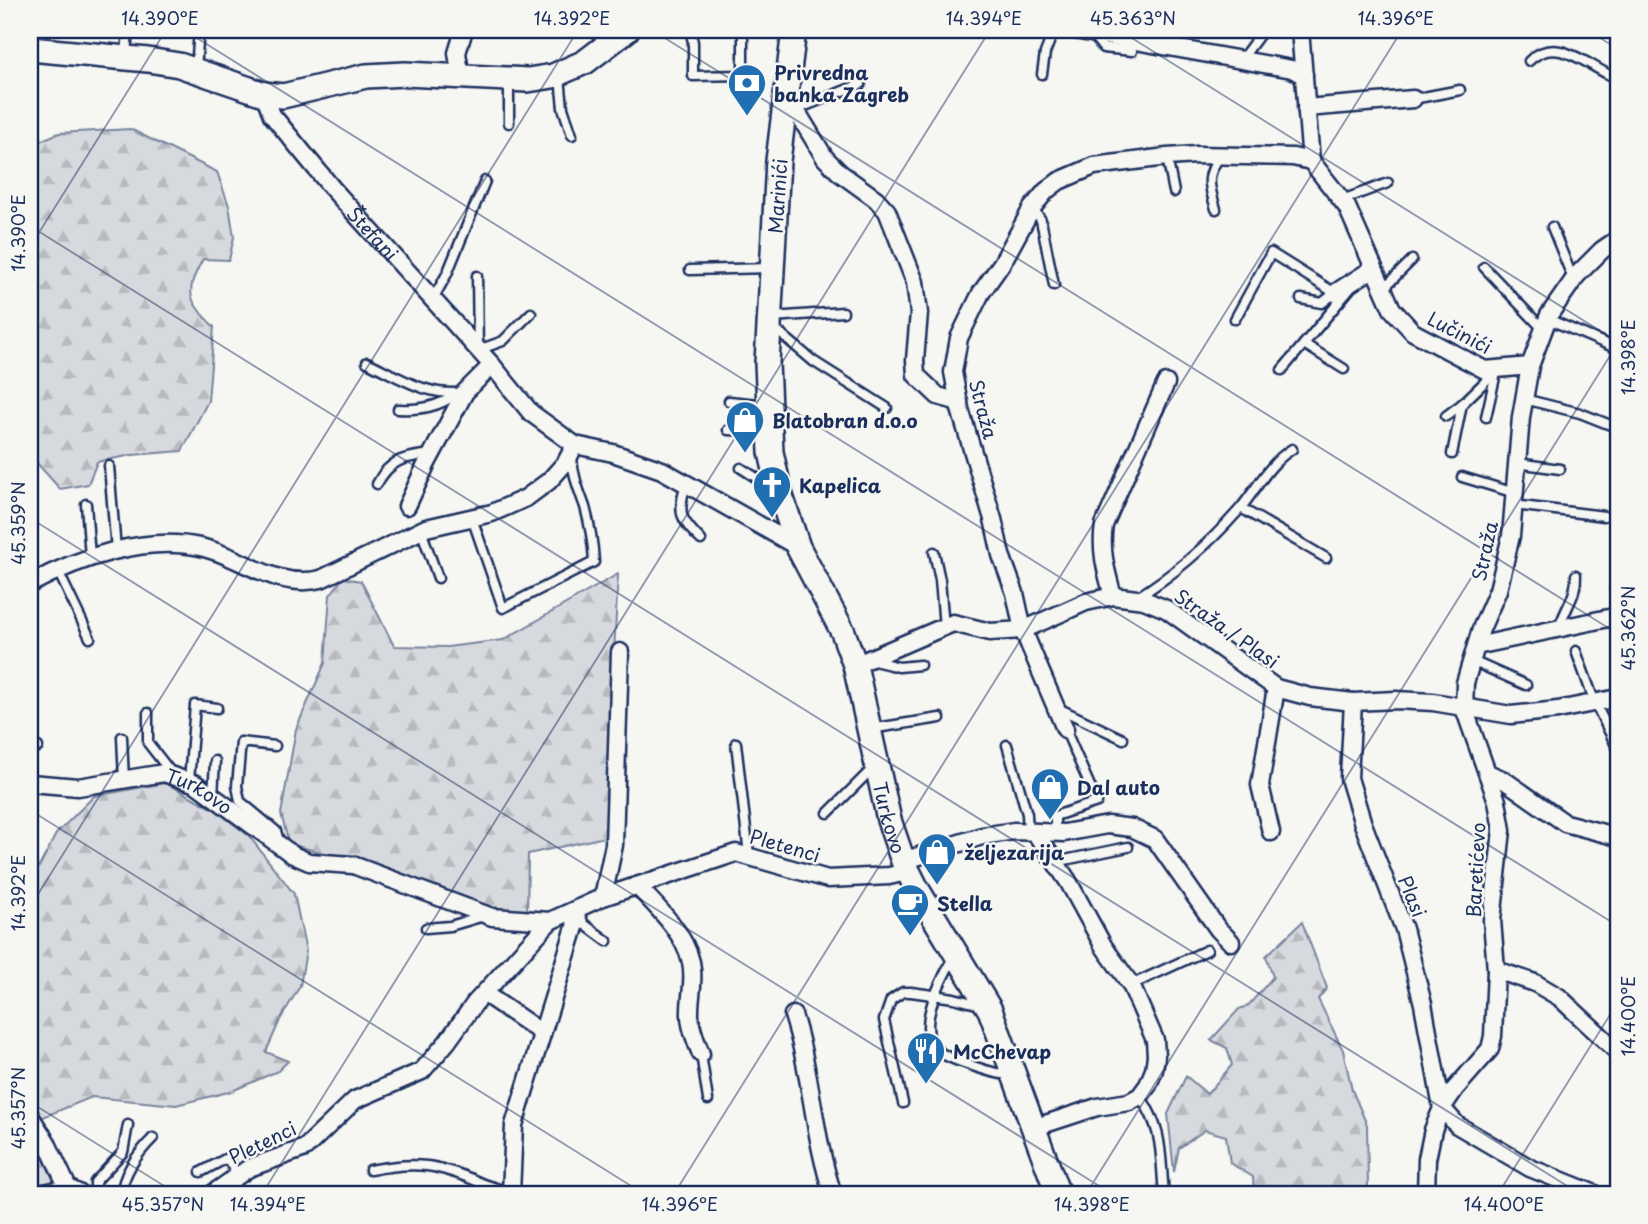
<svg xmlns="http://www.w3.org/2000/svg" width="1648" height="1224" font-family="'Playpen Sans',sans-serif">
	<defs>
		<pattern id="forest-firs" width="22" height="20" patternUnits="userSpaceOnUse" patternTransform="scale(1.75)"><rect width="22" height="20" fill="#d6d9dd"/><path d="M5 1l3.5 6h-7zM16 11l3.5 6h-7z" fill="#b7bbc0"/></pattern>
	</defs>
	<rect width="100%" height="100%" fill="#f6f6f2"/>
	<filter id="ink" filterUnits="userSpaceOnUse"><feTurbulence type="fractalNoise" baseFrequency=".0143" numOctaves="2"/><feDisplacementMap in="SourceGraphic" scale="14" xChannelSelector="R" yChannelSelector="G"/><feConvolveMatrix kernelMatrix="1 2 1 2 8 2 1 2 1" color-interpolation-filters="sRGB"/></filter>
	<g filter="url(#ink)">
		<!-- forest -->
		<g fill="url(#forest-firs)" stroke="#78849e" stroke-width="2">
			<path d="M130,129L217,172L229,206L234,237L229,260L203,259C184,293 188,300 214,327L208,401L182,451L132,455L97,462L88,484L60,489L35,461L30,442V145L59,133Z"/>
			<polygon points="618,574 605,837 528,854 527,919 354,861 289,844 281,814 296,729 325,663 330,595 343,578 361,581 394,646 447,647 503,640"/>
			<polygon points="166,783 214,809 249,836 294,894 306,951 300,986 280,1020 266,1052 288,1061 278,1071 232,1091 176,1105 92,1097 43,1117 35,1131 56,1181 30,1187 30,1194 30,861 39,867 56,834 94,796"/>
			<polygon points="1302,922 1327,988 1318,999 1343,1050 1352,1090 1367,1125 1368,1187 1370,1194 1254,1194 1253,1177 1230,1163 1226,1136 1205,1130 1179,1148 1174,1172 1168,1114 1186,1076 1207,1094 1232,1065 1227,1048 1211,1040 1239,1009 1248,1006 1273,977 1266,956"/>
		</g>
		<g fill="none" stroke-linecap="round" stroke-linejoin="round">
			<!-- lane casing -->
			<g stroke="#1b2f5e" stroke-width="13">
				<g id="lane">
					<polyline points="690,30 693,42 693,76 743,75 743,30"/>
					<polyline points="1092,34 1103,48 1132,51"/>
					<polyline points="126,55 128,30"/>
					<polyline points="1241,60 1263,30"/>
					<path d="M1529,61C1557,33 1588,67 1618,79"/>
					<polyline points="196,68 199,30"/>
					<polyline points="1042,74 1045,53 1054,30"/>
					<polyline points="560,77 563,108 572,135"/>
					<polyline points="509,83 509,123"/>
					<polyline points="1413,99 1460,90"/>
					<polyline points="795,110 861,84"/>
					<polyline points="1167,157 1174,192"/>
					<polyline points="1342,200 1388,183"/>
					<polyline points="1033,208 1041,220 1054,285"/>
					<path d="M1216,209C1209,185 1205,177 1220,156"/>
					<polyline points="1552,227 1573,279"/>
					<polyline points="1484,267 1544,330"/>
					<polyline points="690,270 771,268"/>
					<polyline points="477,276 478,350 503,341 531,313"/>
					<polyline points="1383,289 1412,260"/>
					<polyline points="433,299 447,274 485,181"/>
					<polyline points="772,317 843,312"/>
					<polyline points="1235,319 1271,253 1335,293 1322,303 1301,299"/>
					<polyline points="1548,319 1618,349"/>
					<polyline points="773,327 813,361 887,408"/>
					<polyline points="1304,344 1344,369"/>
					<path d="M367,362C399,377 429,398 465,392"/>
					<polyline points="1282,370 1350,289"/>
					<polyline points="1524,399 1580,413 1618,428"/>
					<polyline points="729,401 768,405"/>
					<path d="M398,409C421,410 439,407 458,393"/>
					<polyline points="1446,416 1462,404 1495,372"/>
					<polyline points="1486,417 1496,373"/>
					<polyline points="728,430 767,432"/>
					<polyline points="1452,454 1462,404"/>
					<polyline points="1517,463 1560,469"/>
					<polyline points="109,466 116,550"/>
					<polyline points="741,468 774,489"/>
					<polyline points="1462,477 1515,493"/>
					<path d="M377,484C390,459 405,457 432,454"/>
					<path d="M686,484C677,513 680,519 701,540"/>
					<polyline points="86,504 90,557"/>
					<polyline points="1514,505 1604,516"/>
					<polyline points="1241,508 1326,558"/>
					<path d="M472,518L503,608L594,562C593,543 590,525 585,507C579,490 573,476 572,458"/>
					<polyline points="421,530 438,578"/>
					<polyline points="934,552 940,580 944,627"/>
					<polyline points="58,571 90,638"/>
					<polyline points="1615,589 1618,604"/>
					<path d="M1136,598C1175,574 1209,544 1239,510C1257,489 1268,464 1292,449"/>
					<path d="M1559,628C1565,608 1577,596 1576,575"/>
					<polyline points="1576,651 1595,703 1618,749"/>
					<polyline points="870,660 899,667 920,665"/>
					<polyline points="1472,661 1526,685"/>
					<polyline points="1056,707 1123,739"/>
					<polyline points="148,713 148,743 173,775"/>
					<polyline points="870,729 940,718"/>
					<polyline points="122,737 124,780"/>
					<polyline points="736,743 749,855"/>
					<polyline points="1007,745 1027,814 1028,833"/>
					<polyline points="275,746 241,742 237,786 240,801 276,831 279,841"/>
					<polyline points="30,750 38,747"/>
					<polyline points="189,781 195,705 217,708"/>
					<polyline points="213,796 215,761"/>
					<polyline points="828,813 873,768"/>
					<polyline points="1055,833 1055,816 1097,802 1065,729"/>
					<polyline points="1055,862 1128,847"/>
					<polyline points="580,915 584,924 607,941"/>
					<polyline points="426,928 450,926 484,916"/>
					<path d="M953,958C941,981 914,1028 937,1050C945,1057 958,1061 967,1064C981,1069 995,1074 1009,1075"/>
					<polyline points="1131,985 1207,950"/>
					<polyline points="701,1054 708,1100"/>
					<path d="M1140,1096C1164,1131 1160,1154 1164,1194"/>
					<polyline points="903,1103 884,1020 891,1000 903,992 911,992 954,998 980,1005"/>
					<path d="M370,1170C416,1161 438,1164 481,1183C491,1187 502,1189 511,1194"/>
					<polyline points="201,1172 227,1158 238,1176"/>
					<polyline points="95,1194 95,1182 123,1152 128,1125"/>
					<path d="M121,1194C124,1172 138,1153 153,1138"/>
				</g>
			</g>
			<!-- street casing -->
			<g stroke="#1b2f5e" stroke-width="21">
				<g id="street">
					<polyline points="1074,30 1292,69 1304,75"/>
					<polyline points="1300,30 1311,161 1347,207 1392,309 1413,332 1485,370 1530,366"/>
					<polyline points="461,78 457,53 464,30"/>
					<path id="s1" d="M264,94L272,115L332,188L492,365L531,413L575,445L613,453L662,470L798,547"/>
					<polyline points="786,104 797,112 825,158 840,173 876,199 887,211 915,282 919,313 915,360 916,375 938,396 959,402"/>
					<polyline points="1306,108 1413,99"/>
					<polyline points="1335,293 1374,268"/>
					<polyline points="407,506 426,465 465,392 492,365"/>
					<path d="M30,584C78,558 145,535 200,547C243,556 274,590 321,579L426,528L492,513L526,498L549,481L566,462L575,445"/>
					<path d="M1113,596C1106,571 1100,551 1104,525L1166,383"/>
					<polyline points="1476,646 1618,616"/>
					<polyline points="855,665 953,623 990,632 1023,630 1086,602 1113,596 1144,600 1166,609 1276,688 1310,697 1353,702 1396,700 1433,702 1511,715 1558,710 1618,698"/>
					<polyline points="1353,702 1349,778 1363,824 1404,929 1423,1004 1442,1108 1457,1125 1530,1168 1595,1194"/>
					<polyline points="1065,729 1023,630 1015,593 1001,555 993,519 960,409 953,372 959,338 981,293 1002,263 1032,208 1046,191 1059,181 1094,166 1167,157 1196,155 1293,157 1311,161"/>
					<polyline points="1488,773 1504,780 1565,823 1618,837"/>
					<path id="s2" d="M30,783L78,787L164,773L196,784L293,855L309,862L353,865L492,917L550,921"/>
					<polyline points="1271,832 1260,785 1276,688"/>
					<polyline points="903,861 982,836 1014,831 1064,833 1108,825 1132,828 1155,839 1218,929 1231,942"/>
					<path d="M637,886C657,907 684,932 691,962C695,979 690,994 690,1011C689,1025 696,1041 701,1054"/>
					<polyline points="603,897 614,845 620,652"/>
					<polyline points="1496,970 1535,983 1559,997 1618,1052"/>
					<polyline points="485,994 542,1033"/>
					<path d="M793,1015C812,1074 813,1136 833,1194"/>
					<polyline points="30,1116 46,1141 68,1188 80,1194"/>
					<polyline points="1033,1128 1097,1107 1129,1102 1140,1096 1148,1085 1154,1070 1156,1056 1155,1040 1131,985 1104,947 1068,881 1036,834"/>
					<polyline points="511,1193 514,1125 575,927 577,909"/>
					<polyline points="39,1194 68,1188"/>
					<polyline points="212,1194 249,1168 305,1148 355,1100 422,1071 447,1042 475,1003 550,921 603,897 736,853 828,879 889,876 907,872"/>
					<polyline points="1426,1194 1427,1159 1433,1130 1442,1108 1455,1089 1490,1049 1493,1036 1496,970 1492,920 1502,830 1497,801 1464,708 1465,683 1481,629 1498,590 1511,536 1521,417 1530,366 1549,315 1577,275 1602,250 1618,239"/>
				</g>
			</g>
			<!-- secondary casing -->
			<g stroke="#1b2f5e" stroke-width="28">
				<g id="secondary">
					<path id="s3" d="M794,30L778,161L767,363L771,452L780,493L798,547L843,632L855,665L889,820L903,861L917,889L990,1010L1058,1194"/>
					<polyline points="30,49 148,60 179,65 264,94 283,96 366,76 405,74 528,80 553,76 585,62 627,30"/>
				</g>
			</g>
			<!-- lane -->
			<use href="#lane" stroke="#f6f6f2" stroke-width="8"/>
			<!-- street -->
			<use href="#street" stroke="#f6f6f2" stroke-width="16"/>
			<!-- secondary -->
			<use href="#secondary" stroke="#f6f6f2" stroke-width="23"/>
		</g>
	</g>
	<!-- ticks -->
	<path fill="none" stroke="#1b2f5e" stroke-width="2" stroke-opacity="0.45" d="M184,30L1618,926M652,30L1618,634M1119,30L1618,342M1587,30L1618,49M30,226L1580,1194M30,247L166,30M30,518L1112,1194M30,810L644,1194M30,907L578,30M30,1102L177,1194M262,1194L990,30M674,1194L1402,30M1086,1194L1618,343M1498,1194L1618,1002"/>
	<!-- icons -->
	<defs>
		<g id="bank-pin" transform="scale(2.0125)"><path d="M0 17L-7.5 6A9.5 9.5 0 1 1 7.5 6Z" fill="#1f6fb2" stroke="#f6f6f2"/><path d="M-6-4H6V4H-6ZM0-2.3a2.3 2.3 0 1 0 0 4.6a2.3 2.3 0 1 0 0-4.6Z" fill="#fff"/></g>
		<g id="shop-pin" transform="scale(2.0125)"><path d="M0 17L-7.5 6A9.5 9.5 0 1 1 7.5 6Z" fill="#1f6fb2" stroke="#f6f6f2"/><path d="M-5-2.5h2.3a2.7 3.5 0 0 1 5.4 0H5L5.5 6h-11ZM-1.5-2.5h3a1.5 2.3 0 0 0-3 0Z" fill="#fff"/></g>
		<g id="church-pin" transform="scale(2.0125)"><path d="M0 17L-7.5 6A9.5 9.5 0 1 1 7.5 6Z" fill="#1f6fb2" stroke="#f6f6f2"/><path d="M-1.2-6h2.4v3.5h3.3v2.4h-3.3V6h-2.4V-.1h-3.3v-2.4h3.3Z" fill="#fff"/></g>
		<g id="cafe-pin" transform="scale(2.0125)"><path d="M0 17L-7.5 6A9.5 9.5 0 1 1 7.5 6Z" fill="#1f6fb2" stroke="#f6f6f2"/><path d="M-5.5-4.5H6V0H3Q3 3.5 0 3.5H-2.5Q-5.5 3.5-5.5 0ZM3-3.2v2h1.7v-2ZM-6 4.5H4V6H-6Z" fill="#fff"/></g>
		<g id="restaurant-pin" transform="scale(2.0125)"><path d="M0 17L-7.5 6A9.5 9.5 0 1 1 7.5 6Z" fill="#1f6fb2" stroke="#f6f6f2"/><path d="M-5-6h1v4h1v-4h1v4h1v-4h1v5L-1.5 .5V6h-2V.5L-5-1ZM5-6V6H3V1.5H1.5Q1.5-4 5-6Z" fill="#fff"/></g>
	</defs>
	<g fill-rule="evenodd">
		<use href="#bank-pin" x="747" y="83"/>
		<use href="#shop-pin" x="745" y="420"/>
		<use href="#church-pin" x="772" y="485"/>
		<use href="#shop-pin" x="1050" y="787"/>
		<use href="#shop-pin" x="937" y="852"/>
		<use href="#cafe-pin" x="910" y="903"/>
		<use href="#restaurant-pin" x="926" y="1051"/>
	</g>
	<g text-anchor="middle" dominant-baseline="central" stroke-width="5" stroke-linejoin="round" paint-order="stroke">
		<!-- poi labels -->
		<g font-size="19" font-weight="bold" fill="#1b2f5e" stroke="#f6f6f2" text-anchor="start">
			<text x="774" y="72">Privredna<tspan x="774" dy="22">banka Zagreb</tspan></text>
			<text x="772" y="420">Blatobran d.o.o</text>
			<text x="799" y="485">Kapelica</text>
			<text x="1077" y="787">Dal auto</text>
			<text x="964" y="852">željezarija</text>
			<text x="937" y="903">Stella</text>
			<text x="953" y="1051">McChevap</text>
		</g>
		<!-- street labels -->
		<g font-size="19" fill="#1b2f5e" stroke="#f6f6f2">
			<text transform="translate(777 196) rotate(-86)">Marinići</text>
			<text stroke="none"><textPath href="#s1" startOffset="178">Štefani</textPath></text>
			<text transform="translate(1460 332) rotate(27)">Lučinići</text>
			<text transform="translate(984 409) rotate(75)">Straža</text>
			<text transform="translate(1484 551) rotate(-78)">Straža</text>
			<text transform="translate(1227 628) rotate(35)">Straža / Plasi</text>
			<text stroke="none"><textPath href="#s2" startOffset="175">Turkovo</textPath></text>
			<text stroke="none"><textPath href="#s3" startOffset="810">Turkovo</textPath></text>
			<text transform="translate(785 845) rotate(16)">Pletenci</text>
			<text transform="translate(1475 870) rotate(-87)">Baretićevo</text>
			<text transform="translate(1413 896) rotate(68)">Plasi</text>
			<text transform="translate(262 1142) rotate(-26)">Pletenci</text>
		</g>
	</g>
	<!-- margin -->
	<rect width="1648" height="1224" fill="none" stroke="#f6f6f2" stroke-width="77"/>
	<rect x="38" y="38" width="1572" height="1148" fill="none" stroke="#1b2f5e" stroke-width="2.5"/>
	<g font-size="18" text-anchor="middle" fill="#1b2f5e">
		<text x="160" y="25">14.390°E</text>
		<text x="572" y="25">14.392°E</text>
		<text x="984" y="25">14.394°E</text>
		<text x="1133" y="25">45.363°N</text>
		<text x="1396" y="25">14.396°E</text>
		<text transform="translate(19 233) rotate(-90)" y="6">14.390°E</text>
		<text transform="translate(1629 357) rotate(-90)" y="6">14.398°E</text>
		<text transform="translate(19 523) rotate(-90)" y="6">45.359°N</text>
		<text transform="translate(1629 628) rotate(-90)" y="6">45.362°N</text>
		<text transform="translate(19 893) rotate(-90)" y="6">14.392°E</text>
		<text transform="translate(1629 1016) rotate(-90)" y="6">14.400°E</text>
		<text transform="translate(19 1108) rotate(-90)" y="6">45.357°N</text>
		<text x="163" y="1211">45.357°N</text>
		<text x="268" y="1211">14.394°E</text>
		<text x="680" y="1211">14.396°E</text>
		<text x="1092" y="1211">14.398°E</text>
		<text x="1504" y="1211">14.400°E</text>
	</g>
</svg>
